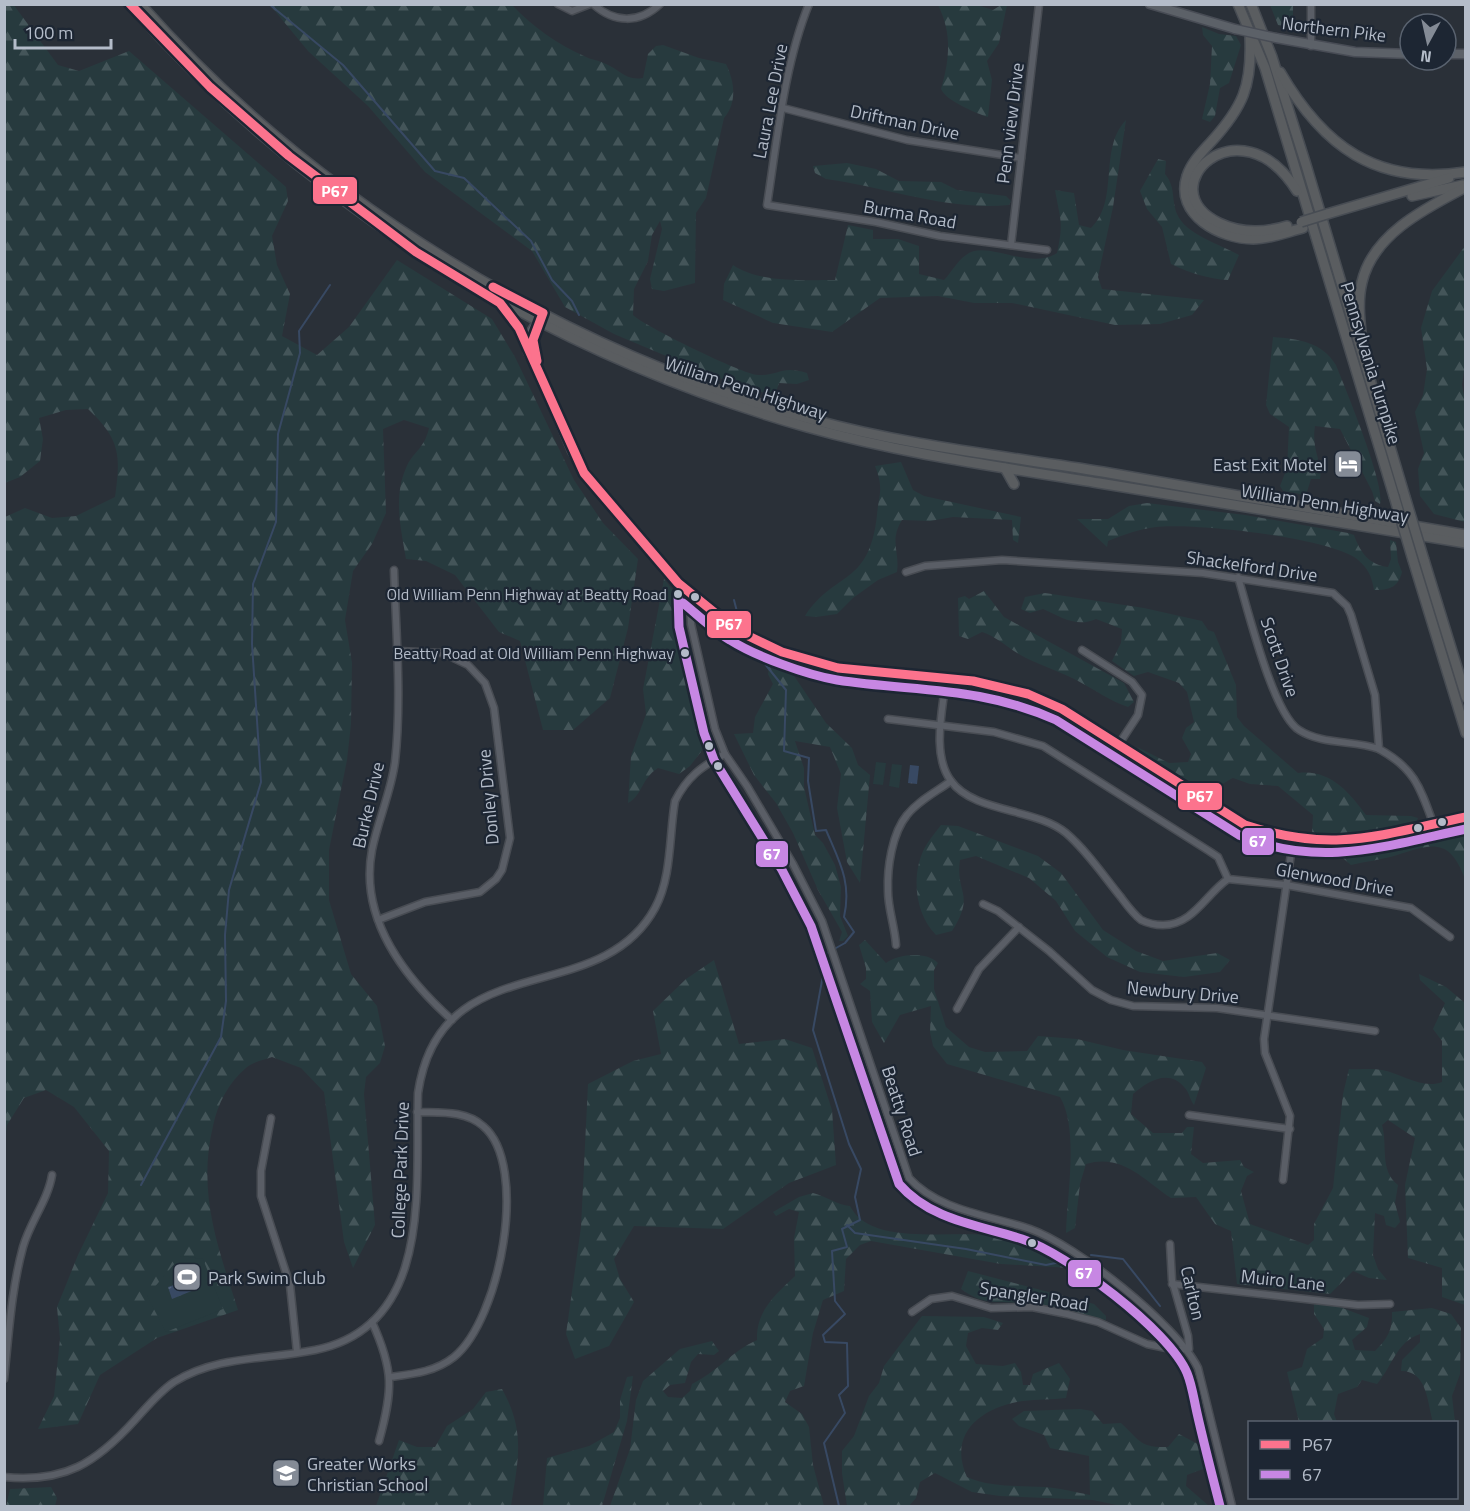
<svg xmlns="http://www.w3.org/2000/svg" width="1470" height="1511" font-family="'Titillium Web',sans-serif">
	<defs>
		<pattern id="forest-firs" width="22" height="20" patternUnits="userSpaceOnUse" patternTransform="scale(1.5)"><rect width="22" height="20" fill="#273a3e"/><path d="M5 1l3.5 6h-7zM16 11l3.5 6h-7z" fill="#445559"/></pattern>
		<pattern id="water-ripples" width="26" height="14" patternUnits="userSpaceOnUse" patternTransform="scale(1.5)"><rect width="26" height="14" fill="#384963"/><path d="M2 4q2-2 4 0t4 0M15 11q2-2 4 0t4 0" fill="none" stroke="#526178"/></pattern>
	</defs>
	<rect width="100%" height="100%" fill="#2a3038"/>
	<!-- forest -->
	<g fill="url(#forest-firs)">
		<path d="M13,4L58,65L79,71L129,51L286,187L288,201L272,236L277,265L290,294L282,336L317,355L349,327L397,260L492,319L515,357L574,480L603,523L638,559L628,628L610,698L573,730H543L520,641L499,632L455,575L426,561L406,559C401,529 393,498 406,468C413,451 424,450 429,428L404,420L383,429L386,513L372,544L353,571L345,620L352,663L351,724L347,760L329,850V900L351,974L377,1006L385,1046L380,1063L366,1077L364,1094L375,1225L353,1268L344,1242L324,1092L301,1068L272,1057C264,1060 253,1062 247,1067C228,1083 218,1103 213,1126C197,1193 218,1247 238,1310L157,1338L100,1375L78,1424L38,1429L54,1396L60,1339L57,1307L78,1255L108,1193L109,1151L74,1107L46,1090L24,1098L7,1125L5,1142V517L25,508L52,518L76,516L115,497C121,455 120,439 88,409L66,410L39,418L43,439L40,461L20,477L5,483L4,5Z"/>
		<path d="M270,5H512C532,26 557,44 584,56C591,60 599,60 606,64C621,70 625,81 643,78L648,54L656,46L663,45L699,58L726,64C735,82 737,103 724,118L706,198L696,213L695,283L664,291L652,289L650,279L662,229L660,221L652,235L648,261L634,289L633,315C642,325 744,375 758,375C780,376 780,365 807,373L809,380L797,384L779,383L776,392L765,393L716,377L614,334L565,307L532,251L425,172L368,106L308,51Z"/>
		<path d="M938,5H977L993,10L1001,5H1007L999,43L987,61L992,80L988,117C976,113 946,101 941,89C950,59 952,33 938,5Z"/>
		<polygon points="1270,5 1293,5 1293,29 1278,25"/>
		<polygon points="1202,27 1219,34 1236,36 1241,45 1229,83 1220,88 1215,116 1210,122 1202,119 1210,84 1212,46 1203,35"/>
		<path d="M1126,120L1113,207L1098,277L1102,289L1204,300L1192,315L1160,324L1115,325L1012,303H974L938,296L880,298L832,332L773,323L723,300L724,284L733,265C759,283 804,280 835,280L848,225L873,230V239H898L919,246V274L944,280C951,273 957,261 966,255C986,239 1029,271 1057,253C1064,222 1060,219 1055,190L1074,193L1079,225L1091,228C1120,200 1098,149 1126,120Z"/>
		<path d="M1158,159L1166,161L1165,174C1176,187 1171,199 1177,214C1186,235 1220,244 1239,255L1228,280C1208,279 1190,273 1171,264L1162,227L1147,209L1140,191Z"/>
		<path d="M847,163L876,169L899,181L941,182L957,190L1006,196L1011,201L1009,205C946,211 887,187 826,179L815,173L813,166Z"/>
		<polygon points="1465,246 1466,359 1462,385 1466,406 1465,522 1434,514 1420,496 1418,469 1424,453 1415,412 1423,395 1427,369 1421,328 1432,291"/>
		<path d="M1273,337C1299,339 1322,342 1336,365C1345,388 1386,486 1380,504L1375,501L1372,491L1340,429L1315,426C1311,449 1323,464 1320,479H1311L1306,495L1283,491L1280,486L1287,468L1289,427L1270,414L1266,405Z"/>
		<path d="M901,462L913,490L924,496L1021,517L1018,543L1013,540L1012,520L953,517L930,521L902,520C889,541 900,552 897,572L878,580L853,598L837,614L816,617L805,616C835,570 869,587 877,515C879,493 884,489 875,466Z"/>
		<path d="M1147,503L1245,515L1348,533L1354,535C1360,552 1369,565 1388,567L1391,559L1390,540L1396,542L1398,562L1402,572C1398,588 1389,590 1374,590C1372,577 1368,568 1357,559C1327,537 1194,523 1156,527C1139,529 1123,535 1108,541L1107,547L1077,519H1108L1129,506Z"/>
		<path d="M664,579L672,589L707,744L690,766L679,774L658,768C640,780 643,795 628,803L631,756L646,714L643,689Z"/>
		<path d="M984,591L1004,617L1124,683L1134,702L1128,707C1110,701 1095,690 1078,681C1061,672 1043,666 1026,658C1011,651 998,637 982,632L968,639L959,636L958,598L965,596L969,599Z"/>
		<path d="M1045,593L1144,608L1202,621L1208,630L1214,632L1236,685L1237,717L1244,726L1298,773C1330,769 1349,792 1366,815L1411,816L1418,818L1416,822L1343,836L1312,834L1313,815L1278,786L1250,784L1233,778C1225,782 1213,791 1203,790C1190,788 1146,758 1137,747L1169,763L1188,762L1191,754L1182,738L1186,728L1194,722L1187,692L1179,683L1148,672L1134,676L1112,661L1121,643L1122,629L1096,619C1077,628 1061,617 1043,609L1030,613L1021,609L1025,597Z"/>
		<polygon points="771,659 788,667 826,723 852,748 858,765 870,775 860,883 847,862 837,808 841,774 830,747 795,741 804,768 804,787 815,835 823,843 835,865 841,887 840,916 848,936 843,941 839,941 842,932 818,890 793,833 776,803 754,775 734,734 753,733 755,717 773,684 768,674"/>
		<path d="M941,825L958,826L1038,856L1061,873L1103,930L1136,951L1163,961L1217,953L1230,960L1220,972L1184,977L1140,972L1107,957L1075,931L1056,901L1029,878L976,856L960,860C955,894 976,893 952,931L936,935C915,914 911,876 924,849C928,841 935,833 941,825Z"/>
		<path d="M1465,826V879C1450,838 1433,843 1397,855C1382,860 1366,861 1351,865L1337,853H1363L1394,842Z"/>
		<path d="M865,940L886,963C898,954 926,951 938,963L934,970V989L946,1027L969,1047L985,1052L1027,1051L1038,1036L1077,1039L1123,1050L1202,1062L1206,1068L1194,1105C1190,1100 1189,1092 1185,1088C1169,1068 1148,1081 1133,1094L1131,1114L1153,1133H1182L1187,1127H1194L1191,1154L1203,1163L1240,1160L1244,1167L1254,1172L1247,1176L1241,1191L1250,1224L1308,1245L1314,1240V1224L1333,1188L1343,1094L1349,1069C1360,1070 1371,1068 1382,1070C1400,1073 1423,1090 1442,1082V1041L1433,1029L1445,1003L1420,980L1419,974L1446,987L1465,1003V1305L1442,1297V1268L1408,1258L1405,1185L1415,1138L1388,1120L1382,1125C1388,1146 1379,1170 1398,1185L1395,1203L1400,1222L1395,1228L1386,1225L1384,1216L1375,1213L1373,1255L1378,1269L1387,1280L1369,1278L1353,1271L1330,1294L1237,1284L1231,1231L1215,1224L1196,1197L1171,1198C1144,1180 1122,1153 1086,1164L1080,1184L1075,1228L1066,1233C1067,1195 1079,1129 1060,1097L947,1064L933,1046L930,1032L931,1006L900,1015L884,1043L872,1022L870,991L860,984L866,979V968L859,945Z"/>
		<polygon points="714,960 739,1044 785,1039 812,1048 832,1110 836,1165 789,1183 723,1229 634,1226 614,1259 620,1279 634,1302 609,1346 575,1359 566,1334 581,1227 588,1084 633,1061 661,1054 653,1011 686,979"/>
		<path d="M813,1193C826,1196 837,1205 850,1206C881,1266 1026,1201 1071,1268L1001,1264L871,1241L860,1245L846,1259L844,1291L823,1300L813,1333L804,1386L790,1391L785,1402L802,1414L809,1427L813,1465L824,1506H610L630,1449L636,1400L643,1381L680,1349L712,1341L719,1351L714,1355L698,1354L691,1362L685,1383L670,1385L663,1391L668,1397L682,1398L690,1391L692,1384C717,1372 732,1351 757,1340C756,1311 775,1295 795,1276L794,1238L799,1212L789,1209L776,1216L773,1212L799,1197Z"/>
		<path d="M968,1271L1094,1304L1106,1316V1320C1078,1314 1050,1306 1023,1303C997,1301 984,1306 961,1289Z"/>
		<path d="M1314,1304L1337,1306L1369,1318L1367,1327L1352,1340L1355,1350L1375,1351C1387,1339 1393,1330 1392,1312L1432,1308L1451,1314L1461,1328L1460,1374L1452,1396L1455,1422H1433C1427,1403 1428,1371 1401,1371L1402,1360L1420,1342V1334C1396,1342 1392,1367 1377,1384L1362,1380L1357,1387L1338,1394L1334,1414L1337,1422H1299L1287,1372L1302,1367L1307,1349L1323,1338L1324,1329L1314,1314Z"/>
		<path d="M922,1316L984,1317L1003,1323L998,1330L982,1328L968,1333L966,1346L976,1364L1003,1366L1015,1363L1021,1372L1023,1385H1030L1033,1374L1059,1363L1070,1379L1066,1398C1052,1400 1037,1399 1023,1401C982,1407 947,1433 967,1477C992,1488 1017,1485 1044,1487C1060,1488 1075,1492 1090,1495L1089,1456L1050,1448L1044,1435L1019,1426L1012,1419L1024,1411L1080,1409L1092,1411L1103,1424L1121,1423C1140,1440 1139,1448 1168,1447L1179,1434L1209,1450L1214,1465L1187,1475L1186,1486L1209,1506H1121L1093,1500L1000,1496L972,1492L935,1473L920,1482L916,1498L909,1506H847L842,1473V1451L854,1436L869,1396L879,1383L884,1366Z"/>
		<polygon points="633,1376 627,1421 602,1506 543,1506 547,1458 589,1446 614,1432 620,1418 620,1400 627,1377"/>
		<path d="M502,1389C526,1432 518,1460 511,1506H376L399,1440L417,1447H435L447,1426L473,1409L486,1392Z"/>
		<polygon points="51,1487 57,1498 55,1506 6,1506 10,1489"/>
	</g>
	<!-- pitch -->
	<g fill="#273a3e">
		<polygon points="876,762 886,763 883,785 873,784"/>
		<polygon points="892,764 902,765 899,788 889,786"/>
		<polygon points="181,1256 203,1259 223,1309 166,1332 147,1296"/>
	</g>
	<!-- water -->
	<g fill="url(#water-ripples)">
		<polygon points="910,765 919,766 917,784 908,783"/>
		<polygon points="186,1269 194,1290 172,1299 168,1287 180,1283 176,1273"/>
	</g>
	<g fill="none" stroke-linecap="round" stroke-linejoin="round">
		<!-- stream -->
		<g stroke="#384963" stroke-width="2">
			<polyline points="269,4 343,65 435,171 464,178 531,241 552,280 572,301 579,315"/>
			<polyline points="734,600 742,631"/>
			<polyline points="744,636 748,648 752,651"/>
			<path d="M765,664L786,690L784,751L809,758L808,781L816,831L826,830C839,861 852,882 844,917L854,932L845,943L827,953L813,1030L849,1144L861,1169L855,1197L860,1220L842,1229L847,1247L832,1251L835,1301L845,1314L823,1335L825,1342L847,1343L848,1386L839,1395L845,1413L824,1443L839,1506"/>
			<polyline points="141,1185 221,1037 226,1001 225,935 229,890 261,782 252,644 253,584 276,522 278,434 300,353 299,331 330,285"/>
			<polyline points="847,1225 855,1233 966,1249 1046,1265 1075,1259"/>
			<polyline points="1091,1255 1123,1259 1160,1306"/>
		</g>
		<!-- minor casing -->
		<g stroke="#484c53" stroke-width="9">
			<g id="minor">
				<polyline points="558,4 572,11 590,4"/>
				<path d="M593,4C614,23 639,24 660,4"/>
				<path d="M809,4C784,65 777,141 767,205L876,222L940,236L1047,250"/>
				<polyline points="1311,46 1311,4"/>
				<polyline points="783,108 907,140 1021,158"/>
				<polyline points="1011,245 1039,4"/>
				<path d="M394,570C396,633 402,699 395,762C391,792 378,820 372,850C359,918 404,977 452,1020"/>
				<path d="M906,572L925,566L1002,560L1203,573L1333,593L1347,606L1351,615L1375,695L1379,749C1414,768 1420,787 1433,823"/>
				<path d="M1238,577C1248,610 1273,714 1299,730C1322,745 1354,740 1379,749"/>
				<path d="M690,594L691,624L715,729L725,754L747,786L793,864L822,921L909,1178C939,1211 989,1215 1030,1229C1076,1245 1176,1324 1198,1368L1232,1506"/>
				<polyline points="1082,650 1132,682 1142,695 1138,715 1119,744"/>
				<path d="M946,678C943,709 931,754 951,781C974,813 1036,808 1066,833C1087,851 1103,875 1120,896C1126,904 1133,914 1141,920C1147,923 1156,925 1163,925C1193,925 1206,894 1228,879L1286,885L1411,908L1450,937"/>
				<polyline points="888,719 994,732 1043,746 1209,851 1218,857 1228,879"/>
				<polyline points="983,904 998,911 1049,951 1092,990 1111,1000 1133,1006 1217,1008 1375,1031"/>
				<polyline points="378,920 425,902 480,892 496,879 502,870 510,838 494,708 485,683 468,665 443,653 397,651"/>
				<path d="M896,945C895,927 888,909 888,891C887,868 892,833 907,815C918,801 936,792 951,781"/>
				<polyline points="957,1009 979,969 1019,927"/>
				<polyline points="1189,1115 1290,1129"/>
				<polyline points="271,1118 261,1171 261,1196 290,1285 297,1352"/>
				<polyline points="1283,1180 1290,1116 1265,1053 1264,1039 1293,840"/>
				<polyline points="1172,1284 1358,1305 1390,1304"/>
				<polyline points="912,1312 931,1299 952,1296 991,1308 1032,1307 1067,1314 1098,1322 1147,1344 1176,1350 1189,1349 1188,1336 1172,1280 1170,1244"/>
				<path d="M372,1322C394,1370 393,1390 379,1441"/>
				<path d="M390,1377C413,1374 435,1372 454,1357C500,1320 530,1165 483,1126C465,1110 439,1113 417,1112"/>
				<path d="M4,1379C9,1334 11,1291 23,1247C30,1222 48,1200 52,1175"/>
				<path d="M4,1477C65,1483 96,1463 135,1420C147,1407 159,1392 174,1382C218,1355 267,1360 315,1350C435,1326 415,1184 418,1093C440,943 599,1011 655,908C672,877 669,835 675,801C687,777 702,766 725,754"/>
			</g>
		</g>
		<!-- major casing -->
		<g stroke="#484c55" stroke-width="11">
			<g id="major">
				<polyline points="1150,4 1235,29"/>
				<polyline points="1276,38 1355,52 1410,54"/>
				<polyline points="1446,54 1466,54"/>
				<polyline points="500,303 515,321 526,346"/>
				<path d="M541,316L527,338L528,352L538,370L572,451L592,483L678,583L736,630L782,652L838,668L973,681L1028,694L1062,709L1245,825C1333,860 1380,833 1466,817"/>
				<polyline points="538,369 533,343 542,316"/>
			</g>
		</g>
		<!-- highway casing -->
		<g stroke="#474c53" stroke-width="12">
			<g id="highway">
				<path d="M130,4C309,208 547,353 807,427C903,454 1001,467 1099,483C1221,503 1343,523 1466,543"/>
				<path d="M140,4C314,201 561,351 814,420C909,446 1006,456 1103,472C1224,493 1345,515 1466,535"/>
				<polyline points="1238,4 1265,68 1394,496"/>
				<polyline points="1251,4 1272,57 1306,165 1405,497"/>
				<path d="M1250,38C1252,86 1243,107 1211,142C1202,152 1191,163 1187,176C1174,215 1221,239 1253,239C1270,239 1287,232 1303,228"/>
				<path d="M1280,72C1323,146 1376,186 1466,172"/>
				<polyline points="1412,196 1463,185"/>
				<polyline points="1327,214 1449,178"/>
				<path d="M1287,226C1264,233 1242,234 1219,223C1147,188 1240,99 1297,191"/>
				<path d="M1362,342C1360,322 1357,302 1362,282C1373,234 1426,208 1466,187"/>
				<polyline points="1005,468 1014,484"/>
				<polyline points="1413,560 1466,733"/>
				<polyline points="1424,560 1466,697"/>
			</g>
		</g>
		<!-- minor -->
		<use href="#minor" stroke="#5a5e66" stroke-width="6"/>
		<!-- major -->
		<use href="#major" stroke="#5c6168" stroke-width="8"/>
		<!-- highway -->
		<use href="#highway" stroke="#5a5d60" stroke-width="9"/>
		<!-- major-bridge casing -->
		<g stroke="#484c55" stroke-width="11" stroke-linecap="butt">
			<polyline id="major-bridge" points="1235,29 1276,38"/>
		</g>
		<!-- highway-bridge casing -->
		<g stroke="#474c53" stroke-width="12" stroke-linecap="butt">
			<g id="highway-bridge">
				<polyline points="1301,222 1327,214"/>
				<polyline points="1394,496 1413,560"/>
				<polyline points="1405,497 1424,560"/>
			</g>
		</g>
		<!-- major-bridge -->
		<use href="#major-bridge" stroke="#5c6168" stroke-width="8"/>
		<!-- highway-bridge -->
		<use href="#highway-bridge" stroke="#5a5d60" stroke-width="9"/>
		<!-- bus-1 casing -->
		<g stroke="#1d2633" stroke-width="14">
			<g id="bus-1">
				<path d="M130,4L210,87L289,156L416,252L500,303L519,328L584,473L678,583L736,630L782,652L838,668L973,681L1028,694L1062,709L1245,825C1334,854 1379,835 1466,817"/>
				<polyline points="493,287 543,313 533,340 537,361"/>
			</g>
		</g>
		<!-- bus-2 casing -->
		<g stroke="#1d2633" stroke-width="14">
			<g id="bus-2">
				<path d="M678,594L679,627L704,733L714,760L782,870L811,926L899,1184C930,1220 979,1225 1022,1239C1066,1253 1169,1330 1187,1373C1192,1385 1194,1400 1197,1413C1204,1444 1212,1475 1220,1506"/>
				<path d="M683,603C698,615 713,630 730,640C755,656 807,675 837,680C916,692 980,686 1056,720L1239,835C1318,869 1386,846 1466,829"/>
			</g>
		</g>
		<!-- bus-1 -->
		<use href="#bus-1" stroke="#fc738d" stroke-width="9"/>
		<!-- bus-2 -->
		<use href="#bus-2" stroke="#c787e3" stroke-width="9"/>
	</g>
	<!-- icons -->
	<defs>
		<g id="hotel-square" transform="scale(1.5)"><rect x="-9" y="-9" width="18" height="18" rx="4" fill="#848b96" stroke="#1d2633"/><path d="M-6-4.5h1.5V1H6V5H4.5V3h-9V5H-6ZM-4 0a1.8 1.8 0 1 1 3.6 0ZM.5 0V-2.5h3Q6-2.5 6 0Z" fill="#fff"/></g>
		<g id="stadium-square" transform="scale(1.5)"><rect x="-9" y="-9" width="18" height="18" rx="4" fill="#848b96" stroke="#1d2633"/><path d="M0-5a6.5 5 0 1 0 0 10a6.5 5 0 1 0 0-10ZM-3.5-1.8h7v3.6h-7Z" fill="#fff"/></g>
		<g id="school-square" transform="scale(1.5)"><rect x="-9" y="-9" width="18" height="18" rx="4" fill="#848b96" stroke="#1d2633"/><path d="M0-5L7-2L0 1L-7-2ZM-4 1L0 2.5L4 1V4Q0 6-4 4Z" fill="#fff"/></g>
	</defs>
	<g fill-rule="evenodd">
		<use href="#hotel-square" x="1348" y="464"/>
		<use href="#stadium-square" x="187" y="1277"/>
		<use href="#school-square" x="286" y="1473"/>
	</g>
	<!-- markers -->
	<g fill="#b4bcc9" stroke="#1d2633" stroke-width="2">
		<circle cx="678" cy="594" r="5"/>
		<circle cx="695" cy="597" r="5"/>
		<circle cx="685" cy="653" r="5"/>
		<circle cx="709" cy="746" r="5"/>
		<circle cx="718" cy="766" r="5"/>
		<circle cx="1442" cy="822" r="5"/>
		<circle cx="1418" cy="828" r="5"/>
		<circle cx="1032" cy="1243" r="5"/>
	</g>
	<g text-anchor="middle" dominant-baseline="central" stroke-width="4.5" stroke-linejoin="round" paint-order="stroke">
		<!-- bus labels -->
		<g font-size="16" fill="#b4bcc9" stroke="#1d2633" text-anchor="end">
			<text x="667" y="594">Old William Penn Highway at Beatty Road</text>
			<text x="674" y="653">Beatty Road at Old William Penn Highway</text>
		</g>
		<!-- street labels -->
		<g font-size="18" fill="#b4bcc9" stroke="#1d2633">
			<text transform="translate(1334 29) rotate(7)">Northern Pike</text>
			<text transform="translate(770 101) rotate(-79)">Laura Lee Drive</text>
			<text transform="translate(905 122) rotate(12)">Driftman Drive</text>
			<text transform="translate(1010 123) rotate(-83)">Penn view Drive</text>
			<text transform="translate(910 214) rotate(10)">Burma Road</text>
			<text transform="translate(1371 363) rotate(73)">Pennsylvania Turnpike</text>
			<text transform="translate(746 388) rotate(18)">William Penn Highway</text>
			<text transform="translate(1325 503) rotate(9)">William Penn Highway</text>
			<text transform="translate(1252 566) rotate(8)">Shackelford Drive</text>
			<text transform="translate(1280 657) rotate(71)">Scott Drive</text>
			<text transform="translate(488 797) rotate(-95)">Donley Drive</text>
			<text transform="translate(368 805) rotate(-77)">Burke Drive</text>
			<text transform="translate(1335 879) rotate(10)">Glenwood Drive</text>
			<text transform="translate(1183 992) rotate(5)">Newbury Drive</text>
			<text transform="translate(902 1111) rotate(72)">Beatty Road</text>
			<text transform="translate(400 1170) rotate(-88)">College Park Drive</text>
			<text transform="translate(1283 1280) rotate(6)">Muiro Lane</text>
			<text transform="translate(1193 1293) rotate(77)">Carlton</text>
			<text transform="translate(1034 1296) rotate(9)">Spangler Road</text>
		</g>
		<!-- poi labels -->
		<g font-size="18" fill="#b4bcc9" stroke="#1d2633" text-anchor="start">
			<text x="1327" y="464" text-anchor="end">East Exit Motel</text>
			<text x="208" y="1277">Park Swim Club</text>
			<text x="307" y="1463">Greater Works<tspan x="307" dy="21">Christian School</tspan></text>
		</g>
	</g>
	<g stroke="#1d2633" stroke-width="2">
		<rect x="312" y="176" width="46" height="29" rx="6" fill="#fc738d"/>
		<rect x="706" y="610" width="46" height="29" rx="6" fill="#fc738d"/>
		<rect x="1177" y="782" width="46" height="29" rx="6" fill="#fc738d"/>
		<rect x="1241" y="827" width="34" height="29" rx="6" fill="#c787e3"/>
		<rect x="755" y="840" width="34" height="28" rx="6" fill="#c787e3"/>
		<rect x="1067" y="1259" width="35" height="29" rx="6" fill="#c787e3"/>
	</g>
	<g font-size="16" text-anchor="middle" font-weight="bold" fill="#fff">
		<text x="335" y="197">P67</text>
		<text x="729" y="630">P67</text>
		<text x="1200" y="802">P67</text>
		<text x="1258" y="847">67</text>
		<text x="772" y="860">67</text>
		<text x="1084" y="1279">67</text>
	</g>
	<!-- border -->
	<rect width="1470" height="1511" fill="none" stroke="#b4bcc9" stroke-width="12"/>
	<!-- legend -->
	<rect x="1248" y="1421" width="210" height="78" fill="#1d2633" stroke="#59626f" stroke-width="1.5"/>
	<rect x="1260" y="1440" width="30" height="9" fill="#fc738d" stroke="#59626f" stroke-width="1.5"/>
	<text x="1302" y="1451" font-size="18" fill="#b4bcc9">P67</text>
	<rect x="1260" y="1470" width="30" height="9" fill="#c787e3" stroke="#59626f" stroke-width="1.5"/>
	<text x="1302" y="1481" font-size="18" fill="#b4bcc9">67</text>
	<!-- north arrow -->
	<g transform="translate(1428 42) rotate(188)"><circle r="28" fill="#1d2633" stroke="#59626f" stroke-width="1.5"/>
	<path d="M0-4.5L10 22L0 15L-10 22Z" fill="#848b96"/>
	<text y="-9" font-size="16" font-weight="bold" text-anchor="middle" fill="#b4bcc9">N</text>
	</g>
	<!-- scale -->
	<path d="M15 39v9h96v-9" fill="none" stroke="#b4bcc9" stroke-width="3"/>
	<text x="24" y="39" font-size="18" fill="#b4bcc9" stroke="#1d2633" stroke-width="4.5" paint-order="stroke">100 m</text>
</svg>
